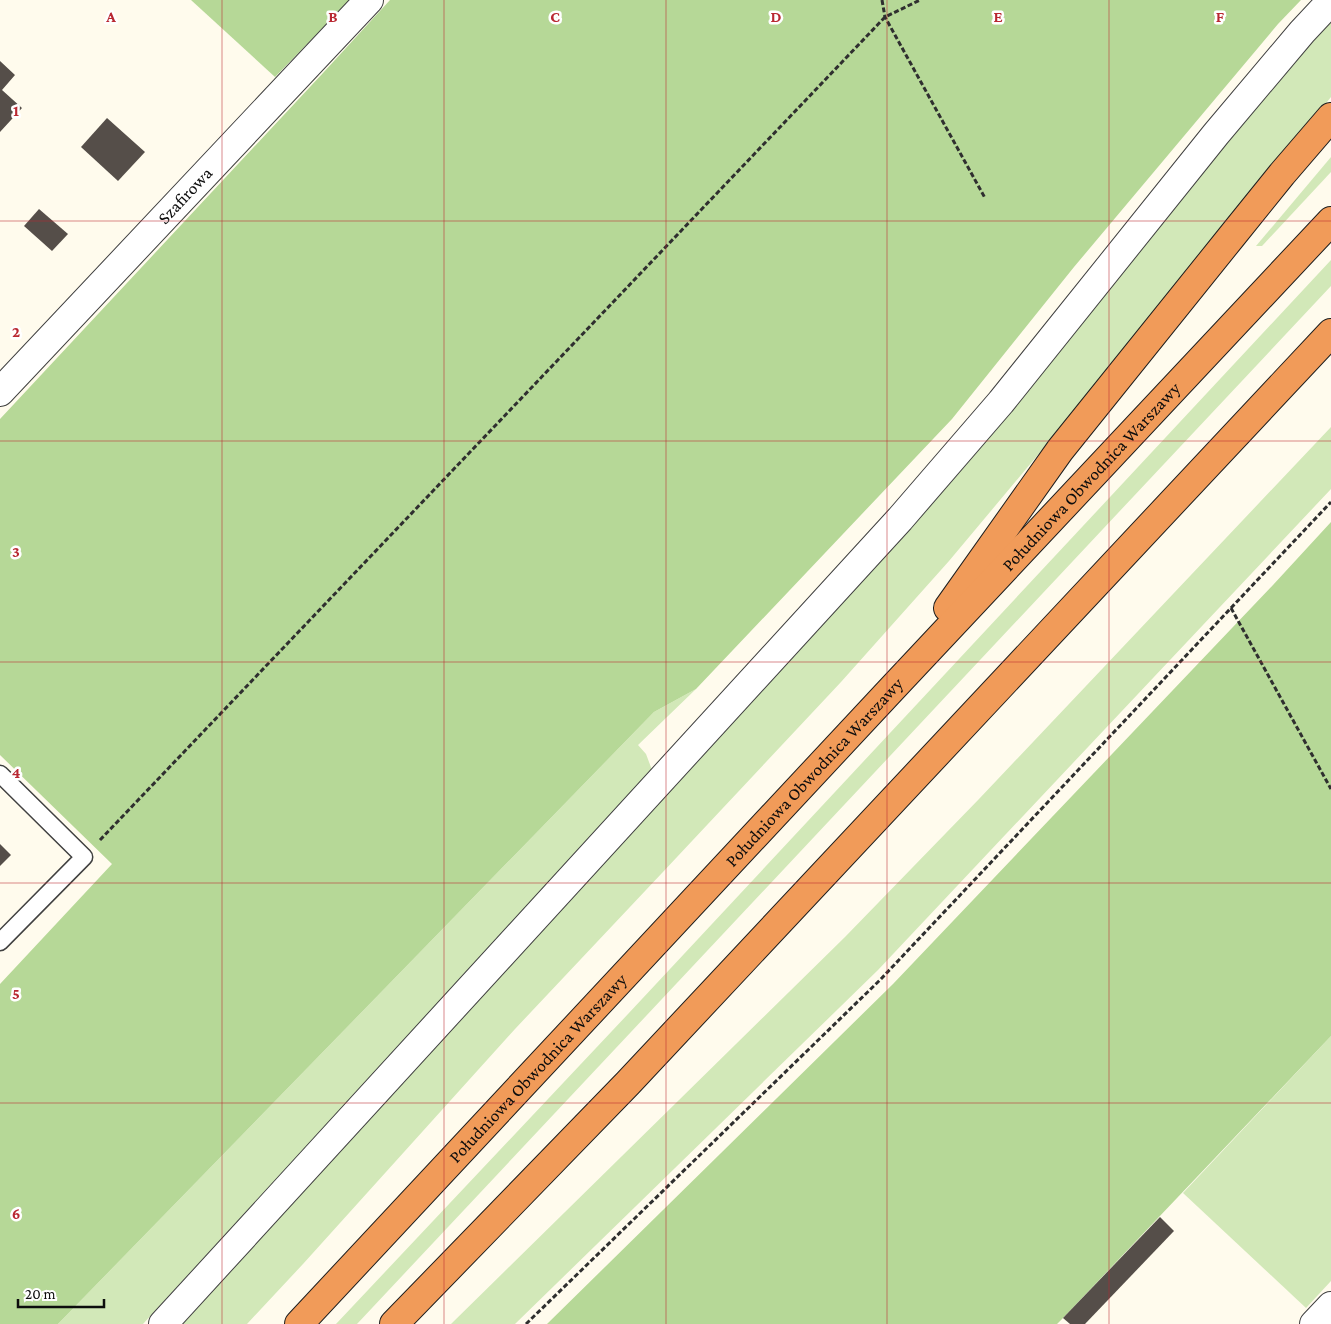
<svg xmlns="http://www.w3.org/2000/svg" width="1331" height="1324" font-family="'Crimson Pro',serif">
	<rect width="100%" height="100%" fill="#fffbed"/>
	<!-- green -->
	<g fill="#d2e8b8">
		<polygon points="1331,20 1331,97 1057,432 949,561 841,682 662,873 515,1029 303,1264 247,1324 183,1324 327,1164 706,752 970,455 1115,281 1263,97"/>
		<polygon points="1331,157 1331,172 1262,246 1256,246"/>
		<polygon points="1331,260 1331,286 357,1324 336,1324 628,1014"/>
		<polygon points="1331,427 1331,489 878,970 515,1324 451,1324 845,937 979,799"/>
		<polygon points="696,689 638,745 646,754 652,770 143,1324 58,1324 654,712"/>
		<polygon points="1331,1036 1331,1281 1306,1308 1183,1193"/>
	</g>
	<!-- forest -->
	<g fill="#b6d897">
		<polygon points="191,0 350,0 275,77"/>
		<polygon points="390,0 1301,0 1278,24 1074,267 952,419 696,689 654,712 58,1324 0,1324 0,984 112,864 0,755 0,419 323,73"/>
		<polygon points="1331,522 1331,1036 1063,1318 1057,1324 547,1324 893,984 1273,585"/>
	</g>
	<!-- building -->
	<g fill="#554e49">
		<polygon points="0,61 15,75 2,90 22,108 0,132"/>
		<polygon points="107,118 145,152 118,181 81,147"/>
		<polygon points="39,209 68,234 52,251 24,226"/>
		<polygon points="0,844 11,855 0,866"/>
		<polygon points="1160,1217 1174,1231 1085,1324 1070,1324 1063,1318"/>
	</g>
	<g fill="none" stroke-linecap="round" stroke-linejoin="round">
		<!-- lane casing -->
		<g stroke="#404040" stroke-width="19">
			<polyline id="lane" points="0,774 84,857 0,942"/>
		</g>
		<!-- street casing -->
		<g stroke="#404040" stroke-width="30">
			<g id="street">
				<path id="s1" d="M0,392L369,0"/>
				<polyline points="163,1324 900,519 1001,402 1216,134 1302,32 1331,1"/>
				<polyline points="1314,1324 1331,1306"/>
			</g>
		</g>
		<!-- highway casing -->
		<g stroke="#1e1e1e" stroke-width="30">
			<g id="highway">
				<polyline points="948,608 1060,450 1232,236 1282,174 1331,117"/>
				<path id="s2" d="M299,1324L888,693L1331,221"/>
				<polyline points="394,1324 628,1083 1331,333"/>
			</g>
		</g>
		<!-- path -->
		<g stroke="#2f2f2f" stroke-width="3" stroke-dasharray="5 2.5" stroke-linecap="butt">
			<polyline points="882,0 885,17 985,198"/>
			<polyline points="1231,608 1331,789"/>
			<polyline points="100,840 885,17 920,0"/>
			<polyline points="526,1324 880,980 1331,502"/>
		</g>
		<!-- lane -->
		<use href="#lane" stroke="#fff" stroke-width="16"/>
		<!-- street -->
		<use href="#street" stroke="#fff" stroke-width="28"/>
		<!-- highway -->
		<use href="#highway" stroke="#f19b59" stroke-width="28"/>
	</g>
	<!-- grid -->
	<path fill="none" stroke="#b92832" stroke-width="1" stroke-opacity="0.55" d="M222,0V1324M444,0V1324M666,0V1324M887,0V1324M1109,0V1324M0,221H1331M0,441H1331M0,662H1331M0,883H1331M0,1103H1331"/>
	<g text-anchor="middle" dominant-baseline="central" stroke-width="5" stroke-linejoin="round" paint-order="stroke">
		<!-- street labels -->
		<g font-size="18" fill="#0d0d0d" stroke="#fff">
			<text stroke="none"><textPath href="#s1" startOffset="270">Szafirowa</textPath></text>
			<text stroke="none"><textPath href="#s2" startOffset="1160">Południowa Obwodnica Warszawy</textPath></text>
			<text stroke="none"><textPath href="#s2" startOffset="755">Południowa Obwodnica Warszawy</textPath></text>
			<text stroke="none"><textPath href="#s2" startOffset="350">Południowa Obwodnica Warszawy</textPath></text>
		</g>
	</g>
	<g font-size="16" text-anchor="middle" font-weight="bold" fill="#b92832" stroke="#fff" stroke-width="5" stroke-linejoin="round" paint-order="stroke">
		<text x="111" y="22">A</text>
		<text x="333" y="22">B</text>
		<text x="555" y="22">C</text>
		<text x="776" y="22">D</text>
		<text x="998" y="22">E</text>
		<text x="1220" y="22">F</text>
		<text x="16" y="116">1</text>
		<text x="16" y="337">2</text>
		<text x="16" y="557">3</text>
		<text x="16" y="778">4</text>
		<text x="16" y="999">5</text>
		<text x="16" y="1219">6</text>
	</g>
	<!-- scale -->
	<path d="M18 1299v8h86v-8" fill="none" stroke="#0d0d0d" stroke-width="2.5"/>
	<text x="25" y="1299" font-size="15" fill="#0d0d0d" stroke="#ffffff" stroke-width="4" paint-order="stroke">20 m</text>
</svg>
